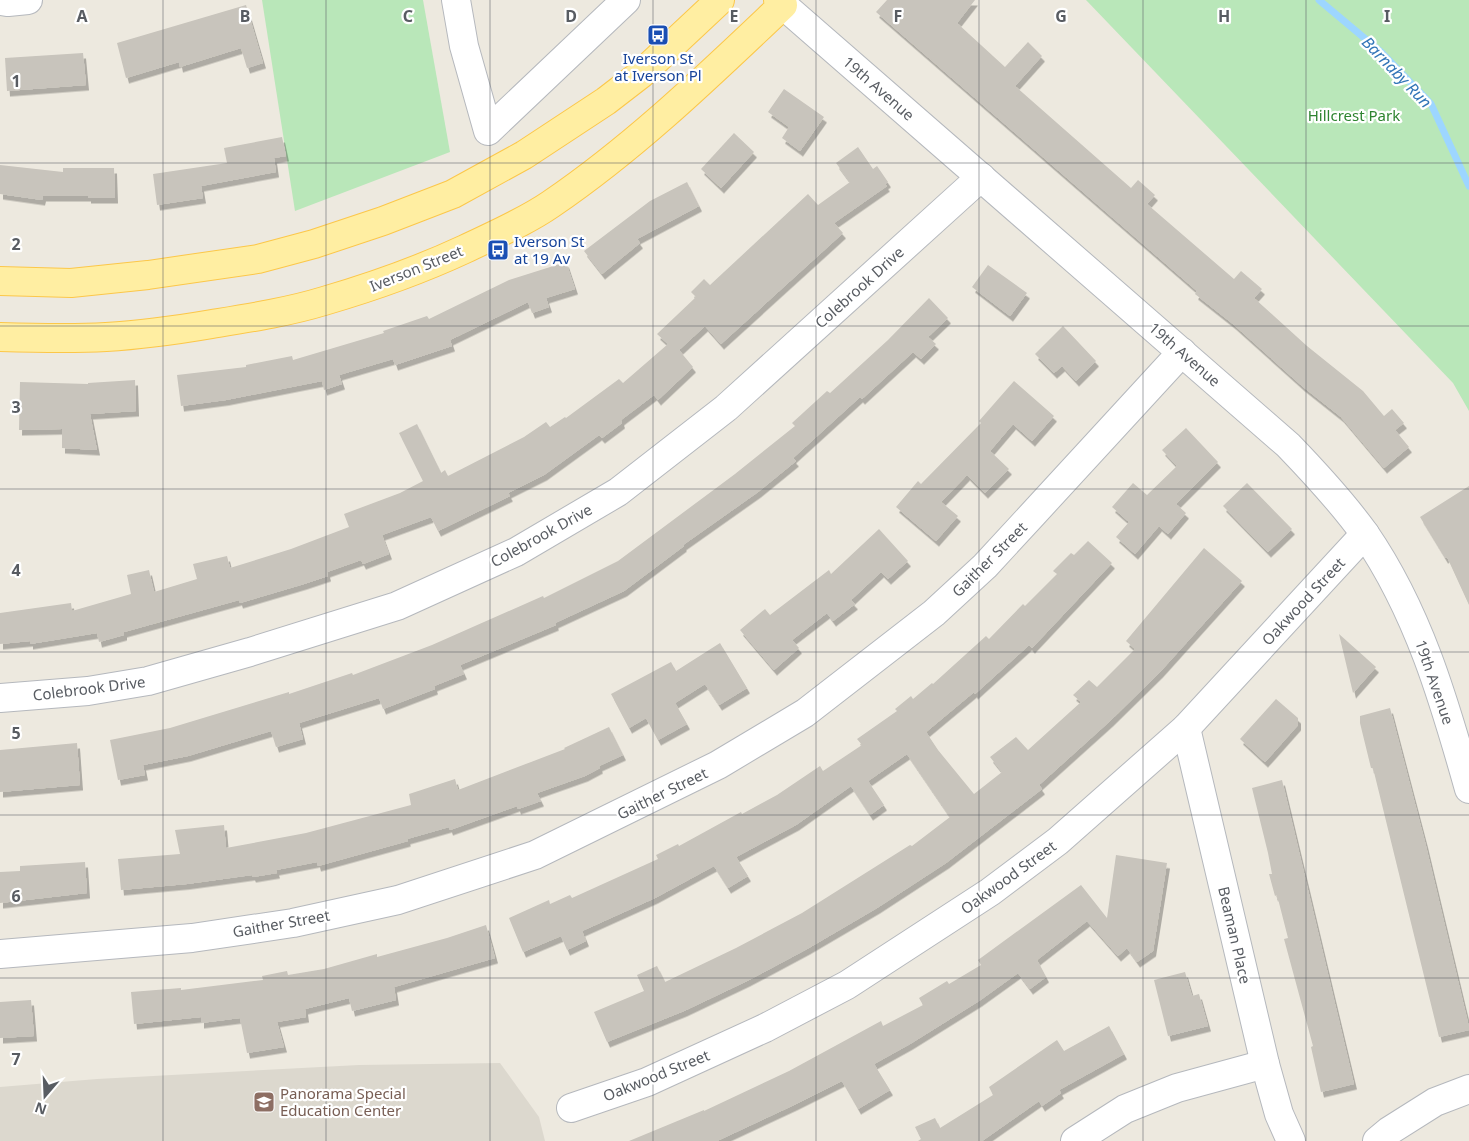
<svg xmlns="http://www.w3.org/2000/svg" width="1469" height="1141" font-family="'Noto Sans',sans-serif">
	<defs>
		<filter id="shadow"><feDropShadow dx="3" dy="5.5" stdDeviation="0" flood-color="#0004"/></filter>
	</defs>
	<rect width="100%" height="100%" fill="#ede9df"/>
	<!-- education -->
	<polygon fill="#dcd8ce" points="500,1063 539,1117 545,1141 0,1141 0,1087 97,1079 359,1065"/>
	<!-- green -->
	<g fill="#b9e7b9">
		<polygon points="262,0 423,0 450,152 295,211"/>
		<polygon points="1086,0 1469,0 1469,411 1453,383"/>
	</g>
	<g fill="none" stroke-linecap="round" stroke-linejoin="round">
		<!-- stream -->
		<polyline stroke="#9dd6ff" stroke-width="7" points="1319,0 1381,52 1431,104 1469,186"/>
	</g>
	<!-- building -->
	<g fill="#c8c4bc" filter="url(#shadow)">
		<polygon points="887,0 975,0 957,23 1005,67 1028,42 1042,56 1015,86 1131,188 1138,180 1155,195 1147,204 1234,279 1241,271 1262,289 1254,298 1307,346 1363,391 1384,416 1392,409 1404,423 1395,430 1409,447 1384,468 1341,417 1302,386 1233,324 1195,294 1197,291 876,12"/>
		<polygon points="246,5 263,63 247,68 241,48 180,67 179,62 126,78 117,43"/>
		<polygon points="83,53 86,85 7,91 5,58"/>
		<polygon points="784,89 824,117 800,151 782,138 789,127 768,112"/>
		<polygon points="734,133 754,152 721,188 701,169"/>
		<polygon points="282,137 286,156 274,158 276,172 201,186 203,198 157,205 153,174 227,163 224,148"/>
		<polygon points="858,147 873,169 877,166 888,182 885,184 887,186 834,223 843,233 721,344 705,326 679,350 693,367 658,400 654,395 621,420 622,423 602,438 599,435 544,475 508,493 510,496 438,531 431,517 382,535 389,554 363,564 361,560 327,572 328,576 304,584 240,603 239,600 124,632 124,635 99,642 97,633 30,644 30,641 0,644 0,613 71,603 72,611 131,594 127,575 149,570 154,592 197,579 193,564 227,556 230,568 291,549 349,527 344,514 400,493 423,481 399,433 417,424 441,473 445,470 448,476 524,437 546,422 550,427 565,417 566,418 619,379 623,383 668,344 657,334 696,297 691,292 704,279 710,285 808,194 818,205 850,182 836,163"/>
		<polygon points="0,165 63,172 63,168 114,168 115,198 88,198 88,196 43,196 42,200 0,194"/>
		<polygon points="687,182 699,206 637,239 640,243 602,274 584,251 650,201"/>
		<polygon points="566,262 575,289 546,298 549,307 532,313 528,302 450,340 452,346 395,365 393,359 339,375 342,384 324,390 322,381 226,400 181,406 177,375 246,367 246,365 292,356 293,360 384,333 383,331 427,316 429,319 509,280"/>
		<polygon points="988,265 1027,293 1010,316 972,287"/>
		<polygon points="929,298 948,318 928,337 936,344 921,359 913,352 862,399 860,397 793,458 796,461 758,492 683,545 684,546 624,591 555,623 556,625 460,665 464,674 434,686 435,689 383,709 379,698 299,723 303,739 276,747 271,731 188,756 143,765 145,775 118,780 110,740 170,728 289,692 289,694 352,673 353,675 432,645 543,596 544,598 618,561 735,474 795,426 792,423 827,391 830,393 888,340"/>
		<polygon points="1063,326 1096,361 1076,381 1062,366 1054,373 1035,354"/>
		<polygon points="135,380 136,411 90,414 97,450 62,448 62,429 19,430 20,382 88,384 88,383"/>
		<polygon points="1014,381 1054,416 1032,441 1013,424 990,451 1009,469 985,493 967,475 941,502 958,516 936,541 896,507 918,481 921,484 981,423 979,421"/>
		<polygon points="1186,428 1218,462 1176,504 1186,513 1168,534 1159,526 1135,554 1116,537 1129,522 1112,507 1133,483 1147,495 1177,466 1162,450"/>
		<polygon points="1247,483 1292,529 1268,552 1223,506"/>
		<polygon points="1469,486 1469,605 1447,557 1445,558 1420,517"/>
		<polygon points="879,529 908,561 888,579 881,572 851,600 855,604 833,621 827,613 792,640 799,648 774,670 740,630 765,609 770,615 829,570 831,574"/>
		<polygon points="1088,541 1112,563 1032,648 1029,645 975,694 974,692 926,732 938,750 974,794 1002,772 990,757 1016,737 1028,750 1081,702 1073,695 1089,680 1097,687 1135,649 1126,641 1204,548 1242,581 1160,672 1110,721 1039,785 1042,789 946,863 877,908 807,949 747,981 684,1011 607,1042 594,1012 644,991 637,975 657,966 665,982 736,948 802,913 910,845 912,846 950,817 907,754 868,781 884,805 870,815 851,786 796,825 736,857 748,876 728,888 714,866 655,898 582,931 586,941 567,950 561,936 523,952 509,918 549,900 550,904 570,895 572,898 658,859 656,855 678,844 679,846 741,812 742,814 777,795 820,766 823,771 862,745 857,739 897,711 895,709 911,696 913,699 932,683 933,684 986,636 989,639 1023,604 1025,606 1057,574 1053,571 1071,553 1074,555"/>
		<polygon points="1339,634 1376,667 1353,693"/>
		<polygon points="720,643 747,688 719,705 705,684 675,703 687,724 658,740 646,718 629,728 611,694 671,662 676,671"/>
		<polygon points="1276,699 1298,718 1298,725 1265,762 1240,739"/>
		<polygon points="1390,708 1425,842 1469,1027 1469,1030 1439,1037 1373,768 1371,768 1360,723 1360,716"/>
		<polygon points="609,727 623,755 599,766 600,768 585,776 537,793 541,801 518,809 517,806 450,830 449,827 407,839 408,841 318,866 317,862 276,870 277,873 253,877 252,875 187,884 121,890 118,859 180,854 175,830 224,825 226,848 306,833 411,805 409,794 455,779 458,790 565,749 564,748"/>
		<polygon points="77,743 80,785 0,792 0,750"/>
		<polygon points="1282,780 1354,1084 1321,1092 1311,1047 1313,1046 1284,939 1288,938 1277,895 1275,896 1269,874 1272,874 1268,853 1252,788"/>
		<polygon points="1116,855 1167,863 1153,951 1137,962 1127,948 1118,956 1087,921 1037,960 1046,977 1030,989 1018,973 979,1001 910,1044 874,1064 890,1090 858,1109 842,1081 794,1105 717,1141 629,1141 704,1110 704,1111 789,1071 881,1021 883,1026 923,1005 919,998 947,981 949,984 981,965 978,960 1081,885 1107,918"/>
		<polygon points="85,862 87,893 0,903 0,872 20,871 20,866"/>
		<polygon points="486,925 495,958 394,987 396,1000 352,1011 349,998 305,1009 306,1017 277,1022 284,1047 247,1053 240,1018 201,1023 201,1017 134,1024 131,992 181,988 181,990 263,980 262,976 287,971 288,975 324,969 377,954 377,957 447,938"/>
		<polygon points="1185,972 1192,996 1199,994 1208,1026 1168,1036 1154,980"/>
		<polygon points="31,1000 34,1036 0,1038 0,1002"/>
		<polygon points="1109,1026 1124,1054 1059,1090 1061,1093 1042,1106 1039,1101 982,1141 918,1141 921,1139 915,1127 935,1118 940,1128 993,1095 989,1087 1057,1040 1064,1051"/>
	</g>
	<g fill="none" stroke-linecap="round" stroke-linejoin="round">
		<!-- minor casing -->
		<g stroke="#b5b8bd" stroke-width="30">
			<g id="minor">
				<polyline points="456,0 464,46 488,131 626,0"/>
				<polyline points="0,1 8,2 28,0"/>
				<path d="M783,5L1288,445C1315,473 1342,502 1365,534C1418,611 1444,700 1469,789"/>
				<polyline points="0,698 88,691 148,681 250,652 397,606 516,552 618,492 726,408 981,177"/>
				<polyline points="1186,728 1265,1064 1279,1114 1291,1141"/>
				<polyline points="0,954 192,938 293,923 398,900 535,855 718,765 805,713 934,613 985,566 1033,514 1182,352"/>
				<polyline points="571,1108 647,1082 765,1028 847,985 990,892 1058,841 1186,728 1365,534"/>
				<polyline points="1075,1141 1125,1109 1177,1088 1265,1064"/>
				<polyline points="1377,1141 1389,1131 1435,1102 1469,1089"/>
			</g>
		</g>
		<!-- major casing -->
		<g stroke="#fcc749" stroke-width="30">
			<g id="major">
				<polyline points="0,281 71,283 148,275 258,259 314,244 383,221 453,194 524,155 606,101 641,74 720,0"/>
				<path d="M0,337C35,338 71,339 106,337C141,335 177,330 212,324C249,318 288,312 324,301C372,287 420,270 465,249C494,235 525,222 551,204C636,146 709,75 783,5L778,0"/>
			</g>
		</g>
		<!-- minor -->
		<use href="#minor" stroke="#fff" stroke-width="28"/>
		<!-- major -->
		<use href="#major" stroke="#ffeea2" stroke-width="28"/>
	</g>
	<!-- grid -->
	<path fill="none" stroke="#585c62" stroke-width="1" stroke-opacity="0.55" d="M163,0V1141M326,0V1141M490,0V1141M653,0V1141M816,0V1141M979,0V1141M1143,0V1141M1306,0V1141M0,163H1469M0,326H1469M0,489H1469M0,652H1469M0,815H1469M0,978H1469"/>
	<!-- icons -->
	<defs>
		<g id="bus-square" transform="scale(1.125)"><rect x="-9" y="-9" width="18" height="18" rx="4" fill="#1a4fb4" stroke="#fff"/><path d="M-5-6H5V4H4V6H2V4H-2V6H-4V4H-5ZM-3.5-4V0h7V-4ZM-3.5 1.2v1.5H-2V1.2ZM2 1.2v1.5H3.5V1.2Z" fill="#fff"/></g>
		<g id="school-square" transform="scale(1.125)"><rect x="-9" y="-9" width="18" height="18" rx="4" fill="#8d6e63" stroke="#fff"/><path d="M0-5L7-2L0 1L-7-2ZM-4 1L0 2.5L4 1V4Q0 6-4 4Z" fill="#fff"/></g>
	</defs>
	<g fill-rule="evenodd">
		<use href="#bus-square" x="658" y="35"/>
		<use href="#bus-square" x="498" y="250"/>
		<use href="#school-square" x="264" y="1102"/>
	</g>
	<g text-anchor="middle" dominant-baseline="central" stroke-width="4.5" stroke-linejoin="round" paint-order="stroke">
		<!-- transit labels -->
		<g font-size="15" fill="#164399" stroke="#fff">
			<text x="658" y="58">Iverson St<tspan x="658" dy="17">at Iverson Pl</tspan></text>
			<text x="514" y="241" text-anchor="start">Iverson St<tspan x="514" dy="17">at 19 Av</tspan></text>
		</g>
		<!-- street labels -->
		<g font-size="15" fill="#585c62" stroke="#fff">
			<text transform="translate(879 88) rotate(41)">19th Avenue</text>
			<text transform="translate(416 268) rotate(-22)">Iverson Street</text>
			<text transform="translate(859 287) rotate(-42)">Colebrook Drive</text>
			<text transform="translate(1185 354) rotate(41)">19th Avenue</text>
			<text transform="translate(541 535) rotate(-29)">Colebrook Drive</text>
			<text transform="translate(989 559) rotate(-45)">Gaither Street</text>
			<text transform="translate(1303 601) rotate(-47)">Oakwood Street</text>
			<text transform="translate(1435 682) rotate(71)">19th Avenue</text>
			<text transform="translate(89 688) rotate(-7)">Colebrook Drive</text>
			<text transform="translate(662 793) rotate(-26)">Gaither Street</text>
			<text transform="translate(1008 877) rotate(-36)">Oakwood Street</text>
			<text transform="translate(281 923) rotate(-10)">Gaither Street</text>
			<text transform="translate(1235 935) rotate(77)">Beaman Place</text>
			<text transform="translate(656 1075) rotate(-22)">Oakwood Street</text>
		</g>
		<!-- park labels -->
		<g font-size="15" fill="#2e8430" stroke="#fff">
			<text x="1354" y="115">Hillcrest Park</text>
		</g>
		<!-- education labels -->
		<g font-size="15" fill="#785e54" stroke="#fff" text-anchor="start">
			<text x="280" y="1093">Panorama Special<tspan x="280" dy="17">Education Center</tspan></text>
		</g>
		<!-- water labels -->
		<g font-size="16" font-style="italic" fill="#3376b8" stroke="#fff">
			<text transform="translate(1397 72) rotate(46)">Barnaby Run</text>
		</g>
	</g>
	<g font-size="16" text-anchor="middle" font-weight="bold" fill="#585c62" stroke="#fff" stroke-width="4.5" stroke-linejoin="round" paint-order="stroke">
		<text x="82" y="22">A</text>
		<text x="245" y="22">B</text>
		<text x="408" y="22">C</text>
		<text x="571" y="22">D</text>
		<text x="734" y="22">E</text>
		<text x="898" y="22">F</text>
		<text x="1061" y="22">G</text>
		<text x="1224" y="22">H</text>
		<text x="1387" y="22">I</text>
		<text x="16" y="87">1</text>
		<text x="16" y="250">2</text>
		<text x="16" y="413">3</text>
		<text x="16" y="576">4</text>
		<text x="16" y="739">5</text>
		<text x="16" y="902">6</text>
		<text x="16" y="1065">7</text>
	</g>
	<!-- north arrow -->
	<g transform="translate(45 1096) rotate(199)" stroke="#ffffff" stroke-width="4" paint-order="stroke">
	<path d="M0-4L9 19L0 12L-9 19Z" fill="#585c62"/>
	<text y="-8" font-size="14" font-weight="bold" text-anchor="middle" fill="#585c62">N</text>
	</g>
</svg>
